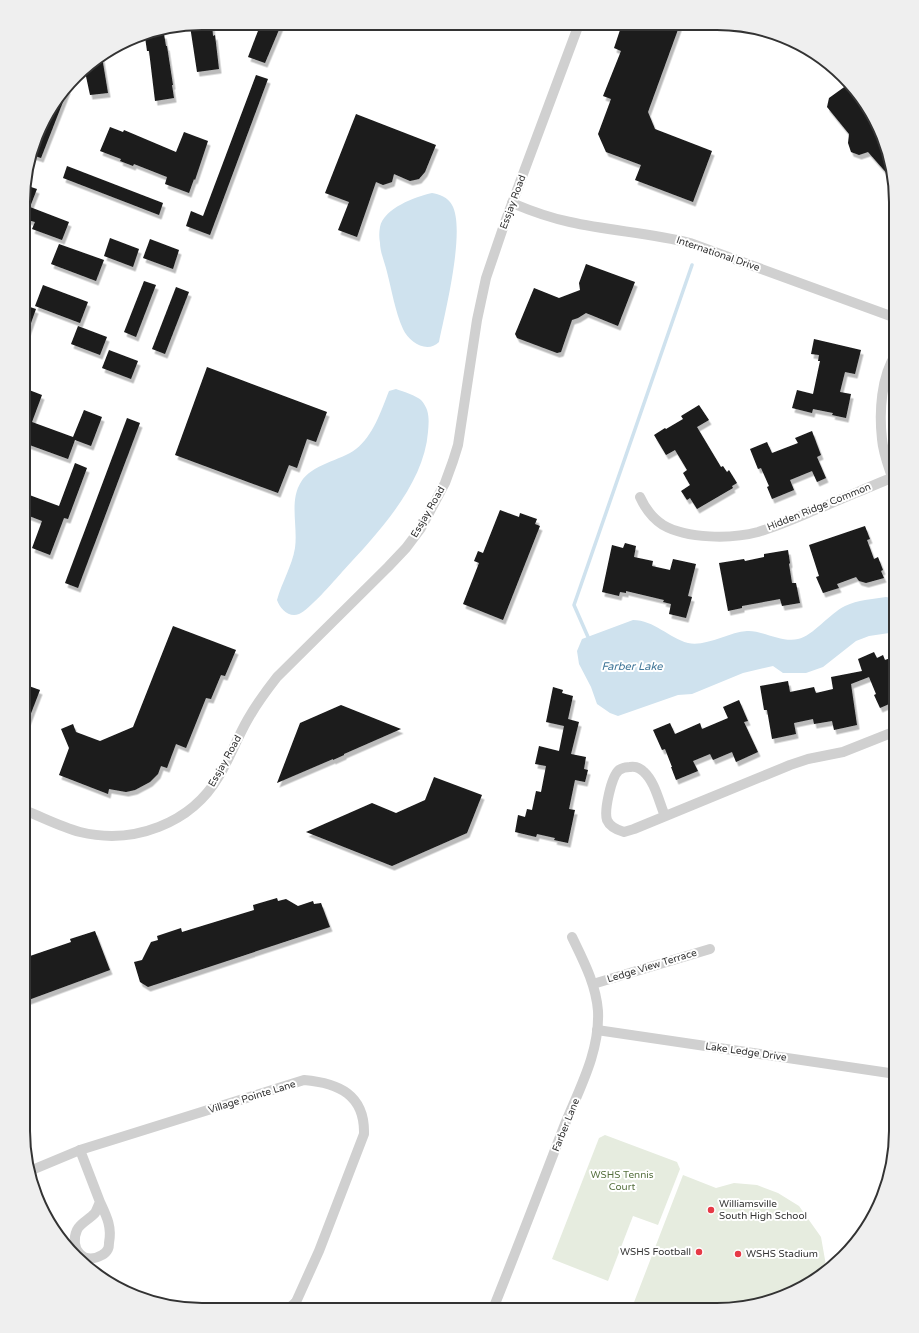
<svg xmlns="http://www.w3.org/2000/svg" width="919" height="1333" font-family="'Varela Round',sans-serif">
	<defs>
		<filter id="shadow"><feDropShadow dx="2.5" dy="4.5" stdDeviation="0" flood-color="#0004"/></filter>
	</defs>
	<rect width="100%" height="100%" fill="#fff"/>
	<!-- green -->
	<g fill="#e6ecdf">
		<polygon points="605,1135 677,1162 680,1169 658,1225 633,1216 608,1281 552,1259 599,1138"/>
		<polygon points="683,1175 716,1188 734,1183 757,1185 778,1193 799,1206 821,1237 827,1271 796,1292 717,1310 631,1310"/>
	</g>
	<!-- water -->
	<g fill="#cfe2ee">
		<path d="M432,193C439,194 448,197 452,205C466,229 445,313 439,342C427,354 409,342 403,329C395,311 392,291 387,272C385,263 380,252 380,243C379,238 379,232 380,227C384,208 415,197 432,193Z"/>
		<path d="M396,389C402,391 417,396 421,400C430,410 429,420 428,432C424,485 377,534 342,572C334,581 309,610 299,614C289,618 280,609 277,600C282,582 292,566 295,548C298,526 289,501 301,482C312,464 340,461 356,449C373,436 381,411 389,391Z"/>
		<path d="M886,597L896,599V632L869,636L856,641L823,667L806,673H783L773,666L743,673L692,694L678,695L618,716L610,713L597,704L591,687L579,664L577,651L582,639L633,620C654,620 669,638 688,643C706,647 729,632 747,631C762,630 782,643 798,639C813,636 830,613 845,606C858,600 872,599 886,597Z"/>
	</g>
	<g fill="none" stroke-linecap="round" stroke-linejoin="round">
		<!-- stream -->
		<polyline stroke="#cfe2ee" stroke-width="3.5" points="588,637 574,605 692,265"/>
	</g>
	<!-- building -->
	<g fill="#1a1a1a" filter="url(#shadow)">
		<polygon points="212,23 213,36 215,35 219,69 197,72 190,26"/>
		<polygon points="261,23 275,23 281,25 265,63 248,57"/>
		<polygon points="622,24 680,24 648,112 655,129 712,151 693,202 635,180 641,165 606,152 598,134 611,99 603,96 621,51 614,48"/>
		<polygon points="164,34 166,46 167,46 173,85 172,85 174,98 155,101 149,51 147,51 145,37"/>
		<polygon points="102,57 108,93 90,95 84,67"/>
		<polygon points="256,75 268,79 210,235 186,226 191,211 203,216"/>
		<polygon points="847,85 878,123 890,177 868,152 859,155 851,152 848,143 849,134 827,107 829,98"/>
		<polygon points="67,88 68,89 41,158 32,155 47,113"/>
		<polygon points="356,114 436,145 425,172 419,179 410,181 394,174 392,182 383,185 376,182 357,237 338,230 349,202 325,193"/>
		<polygon points="110,127 123,132 124,130 176,152 184,132 208,141 195,180 194,179 189,193 165,184 167,177 134,164 133,166 120,161 121,159 100,151"/>
		<polygon points="67,166 163,203 159,215 63,178"/>
		<polygon points="25,185 37,189 30,207 69,222 62,240 32,229 35,222 24,219"/>
		<polygon points="110,238 139,249 133,267 104,256"/>
		<polygon points="150,239 179,250 173,269 143,258"/>
		<polygon points="59,244 104,260 96,281 51,264"/>
		<polygon points="586,264 635,282 618,326 586,313 578,318 572,320 561,352 557,353 517,338 515,334 534,288 559,298 580,290 579,283"/>
		<polygon points="144,281 156,285 136,337 124,332"/>
		<polygon points="43,285 88,302 80,323 35,306"/>
		<polygon points="176,287 189,292 165,354 152,349"/>
		<polygon points="24,305 36,309 26,337 24,337"/>
		<polygon points="78,326 107,337 100,355 71,344"/>
		<polygon points="814,339 861,350 855,374 845,372 840,392 851,394 846,418 832,415 833,413 813,409 812,413 792,408 797,390 813,394 820,361 818,361 819,355 811,354"/>
		<polygon points="109,350 138,361 131,379 102,368"/>
		<polygon points="207,367 327,412 316,442 307,439 297,468 289,465 278,493 175,455"/>
		<polygon points="24,388 42,395 32,422 73,437 84,410 102,417 91,446 75,440 68,459 24,443 24,439 30,424 24,421"/>
		<polygon points="699,405 709,420 697,427 721,467 723,466 727,472 729,470 737,483 732,486 733,488 697,509 690,498 687,500 681,491 690,485 683,473 687,470 675,450 666,455 654,435 665,428 666,429 683,419 681,416"/>
		<polygon points="127,418 140,423 78,588 65,583"/>
		<polygon points="812,431 821,455 817,457 826,478 817,482 812,471 790,480 794,490 772,499 767,487 769,486 761,468 758,469 750,449 767,442 772,453 798,443 795,438"/>
		<polygon points="75,463 87,468 68,519 64,518 50,555 32,548 42,521 24,514 24,493 59,506"/>
		<polygon points="500,510 519,517 520,513 537,519 535,524 540,526 503,620 463,604 479,563 474,561 478,551 483,553"/>
		<polygon points="865,526 870,539 867,540 874,559 878,557 883,570 881,571 884,578 866,583 859,581 856,577 837,584 839,588 823,593 816,577 819,576 809,545"/>
		<polygon points="625,543 636,546 634,557 653,561 652,566 670,570 673,559 696,564 688,596 692,597 686,618 669,614 671,604 663,602 664,600 626,591 626,593 620,592 619,596 602,592 612,545 623,548"/>
		<polygon points="788,550 790,563 789,564 792,583 796,583 800,603 782,606 780,599 742,606 742,608 728,611 719,563 744,559 745,561 764,557 764,554"/>
		<polygon points="173,626 236,650 225,676 221,675 211,699 206,698 186,748 176,744 167,768 161,766 158,774 150,782 135,790 126,792 109,789 108,794 59,775 69,748 61,729 73,724 76,732 100,741 133,727"/>
		<polygon points="874,652 877,658 883,655 885,660 896,656 896,701 880,708 874,695 876,694 869,677 851,684 857,725 834,730 832,721 814,724 813,719 794,723 796,734 772,739 767,710 764,710 760,686 788,681 790,692 814,687 816,693 833,689 831,677 862,671 858,659"/>
		<polygon points="26,685 40,690 25,729 24,692"/>
		<polygon points="553,687 563,690 562,693 573,696 568,719 579,722 571,754 586,757 584,769 588,770 585,782 575,780 569,809 575,810 568,843 554,840 555,838 537,834 536,837 515,832 518,815 525,817 527,809 532,810 536,791 541,792 546,766 535,764 539,746 559,751 564,726 546,722"/>
		<polygon points="739,700 748,721 744,722 758,752 736,762 732,752 713,760 710,754 693,761 698,771 676,780 671,767 672,767 665,749 662,750 653,730 670,723 675,734 700,723 702,729 728,718 723,707"/>
		<polygon points="341,705 401,729 344,754 344,755 333,760 333,759 277,783 300,723"/>
		<polygon points="434,777 482,795 467,833 392,866 306,832 372,803 396,813 425,800"/>
		<polygon points="277,898 278,901 286,899 298,906 313,901 314,904 321,903 330,927 148,987 140,982 134,962 142,960 151,942 158,940 157,936 181,928 182,932 254,910 253,905"/>
		<polygon points="95,931 110,970 23,1002 23,953 30,956 71,942 70,939"/>
	</g>
	<g fill="none" stroke-linecap="round" stroke-linejoin="round">
		<!-- minor -->
		<g stroke="#d0d0d0" stroke-width="10">
			<path d="M512,203C531,211 550,218 570,222C610,231 651,233 690,243L896,318"/>
			<path d="M892,477C888,465 883,452 882,439C879,413 881,376 896,354"/>
			<path d="M640,497C645,508 652,518 663,525C687,539 732,539 758,532C778,526 796,518 815,510C842,499 869,487 896,476"/>
			<path d="M24,810C42,817 61,827 80,832C133,845 191,824 219,776C230,758 237,738 248,719C256,705 266,691 277,677L388,567L406,548L421,528L445,483L453,461L458,445L477,320L486,278L504,225L579,24"/>
			<path d="M665,816C659,802 655,782 644,772C640,768 635,766 630,767C626,767 622,768 619,770C611,777 604,811 607,820C610,827 617,830 624,832L634,829L790,765L808,759L843,752L896,731"/>
			<polyline points="593,984 710,949"/>
			<polyline points="597,1030 896,1074"/>
			<path d="M80,1150L100,1202C98,1206 97,1210 95,1213C90,1219 80,1223 77,1230C69,1248 83,1266 102,1255C104,1254 107,1251 108,1249C109,1247 109,1245 109,1243C112,1227 107,1217 100,1202"/>
			<path d="M32,1170L80,1150L304,1080C339,1083 365,1095 364,1134L319,1251L296,1302"/>
			<polyline points="288,1309 296,1302 295,1309"/>
			<path d="M493,1309C517,1249 540,1189 563,1129C578,1091 600,1053 598,1011C596,984 583,960 572,937"/>
		</g>
	</g>
	<!-- markers -->
	<g fill="#e63946" stroke="#fff" stroke-width="1.5">
		<circle cx="711" cy="1210" r="4"/>
		<circle cx="699" cy="1252" r="4"/>
		<circle cx="738" cy="1254" r="4"/>
	</g>
	<g text-anchor="middle" dominant-baseline="central" stroke-width="4" stroke-linejoin="round" paint-order="stroke">
		<!-- street labels -->
		<g font-size="10" fill="#333" stroke="#fff">
			<text transform="translate(513 202) rotate(-70)">Essjay Road</text>
			<text transform="translate(718 254) rotate(19)">International Drive</text>
			<text transform="translate(819 507) rotate(-22)">Hidden Ridge Common</text>
			<text transform="translate(428 512) rotate(-60)">Essjay Road</text>
			<text transform="translate(225 761) rotate(-61)">Essjay Road</text>
			<text transform="translate(652 966) rotate(-17)">Ledge View Terrace</text>
			<text transform="translate(746 1052) rotate(8)">Lake Ledge Drive</text>
			<text transform="translate(252 1097) rotate(-17)">Village Pointe Lane</text>
			<text transform="translate(566 1125) rotate(-68)">Farber Lane</text>
		</g>
		<!-- park labels -->
		<g font-size="10" fill="#56703f" stroke="#fff">
			<text x="622" y="1175">WSHS Tennis<tspan x="622" dy="12">Court</tspan></text>
		</g>
		<!-- poi labels -->
		<g font-size="10" fill="#333" stroke="#fff" text-anchor="start">
			<text x="719" y="1204">Williamsville<tspan x="719" dy="12">South High School</tspan></text>
			<text x="691" y="1252" text-anchor="end">WSHS Football</text>
			<text x="746" y="1254">WSHS Stadium</text>
		</g>
		<!-- water labels -->
		<g font-size="11" font-style="italic" fill="#3f7597" stroke="#fff">
			<text x="632" y="666">Farber Lake</text>
		</g>
	</g>
	<!-- crop -->
	<path d="M0 0H919V1333H0ZM202 30H717A172 172 0 0 1 889 202V1131A172 172 0 0 1 717 1303H202A172 172 0 0 1 30 1131V202A172 172 0 0 1 202 30Z" fill="#efefef" fill-rule="evenodd"/>
	<path fill="none" stroke="#333" stroke-width="2" d="M202 30H717A172 172 0 0 1 889 202V1131A172 172 0 0 1 717 1303H202A172 172 0 0 1 30 1131V202A172 172 0 0 1 202 30Z"/>
</svg>
